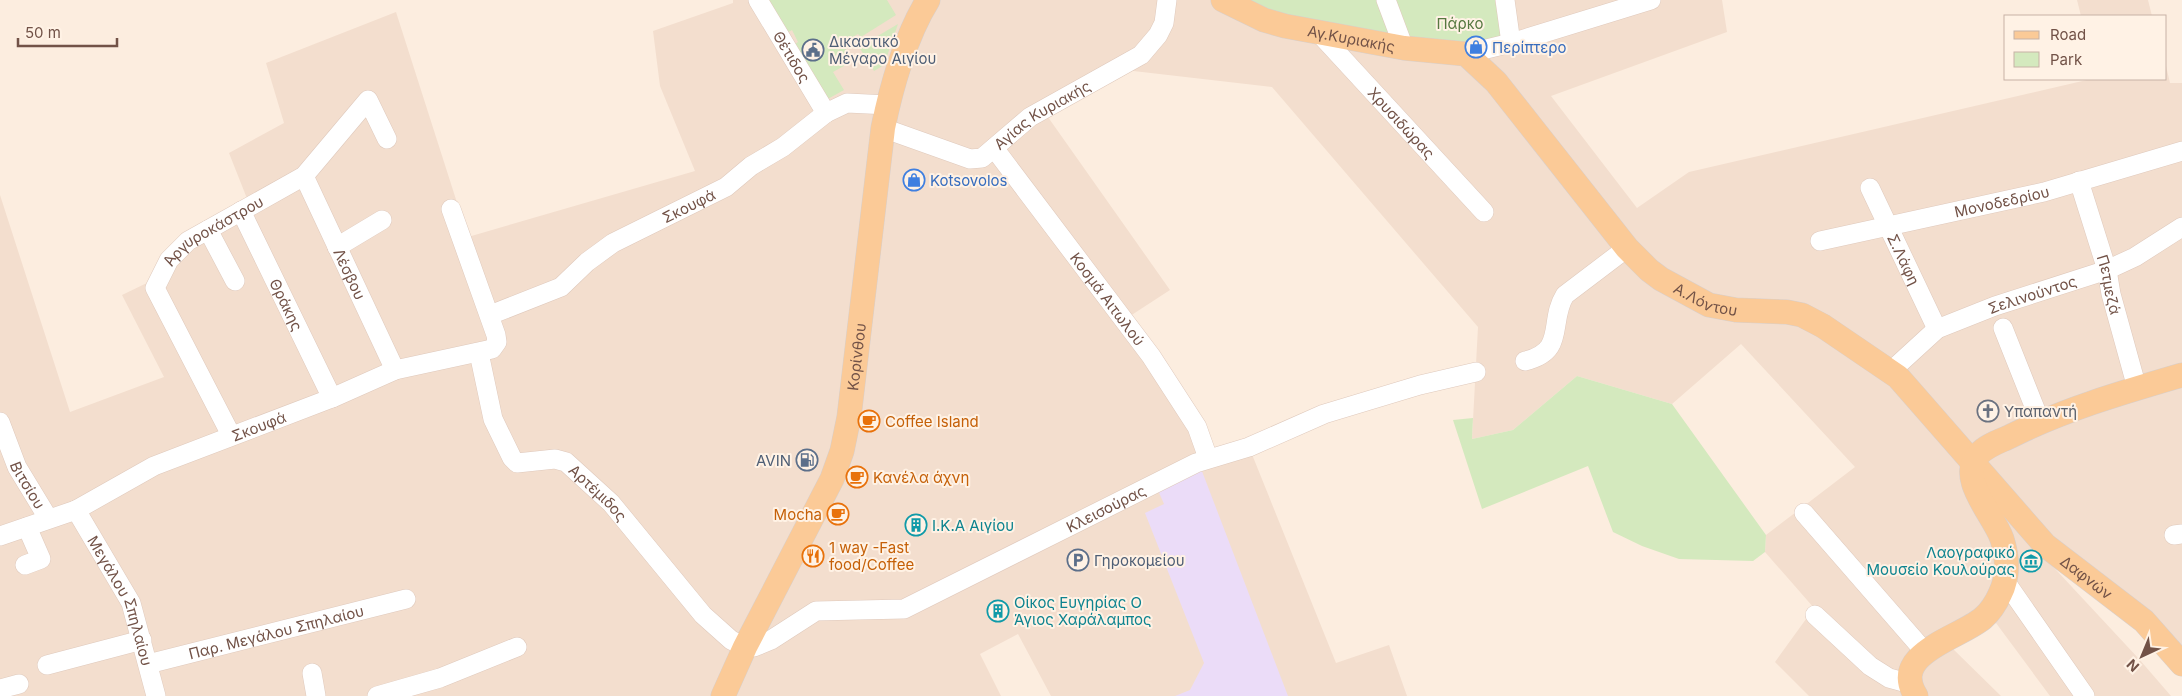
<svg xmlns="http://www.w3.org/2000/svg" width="2182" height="696" font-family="Inter,sans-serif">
	<rect width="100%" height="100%" fill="#fceddf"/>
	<!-- residential -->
	<g fill="#f3dece">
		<polygon points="733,0 1722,0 1727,32 1551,96 1637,208 1689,172 2091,79 2166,79 2166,66 2170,83 2182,83 2182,651 2020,531 2139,659 2171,696 2050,696 1996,623 1951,647 2001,696 1809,696 1775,662 1814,608 1765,552 1766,535 1855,467 1741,344 1672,404 1577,376 1513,430 1472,439 1478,327 1272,87 1116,69 1043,110 1170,290 1127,318 1208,458 1249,447 1336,663 1389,645 1407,696 1051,696 1018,634 980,654 1001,696 0,696 0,195 70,412 164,377 122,295 151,281 248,201 229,153 284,123 266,63 396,12 468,237 695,171 660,86 653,31 733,3"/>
		<polygon points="2077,0 2148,0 2152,16 2081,16"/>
	</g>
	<!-- education -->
	<polygon fill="#ebdcf8" points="1200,466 1288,696 1175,696 1190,690 1204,663 1145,513 1164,504 1157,488"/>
	<!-- green -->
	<g fill="#d4e9be">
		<polygon points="765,0 887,0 896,15 861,37 858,34 836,47 838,50 844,46 853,61 833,72 844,90 826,100 792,46 798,42 792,30 785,34"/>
		<polygon points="1239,0 1379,0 1393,38 1300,21"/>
		<polygon points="1393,0 1495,0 1502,38 1469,47 1408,41"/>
		<polygon points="898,24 884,65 874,71 859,47"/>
		<polygon points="1577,376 1672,404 1766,535 1765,552 1753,561 1679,559 1642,546 1613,532 1588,466 1482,509 1453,420 1473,418 1472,439 1513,430"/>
	</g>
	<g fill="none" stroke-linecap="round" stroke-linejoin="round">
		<!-- minor casing -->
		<g stroke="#dfc9bc" stroke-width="20">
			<g id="minor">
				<path id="s1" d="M758,0L826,113"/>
				<polyline points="1386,0 1404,48"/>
				<polyline points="1505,0 1511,43"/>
				<path id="s2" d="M1319,33L1484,212"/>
				<polyline points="1466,54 1511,43 1651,0"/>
				<path id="s3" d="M883,128L970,159L982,158L1030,117L1141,55L1158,35L1164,23L1167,0"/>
				<path id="s4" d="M994,148L1151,356L1197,427L1208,458"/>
				<path id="s5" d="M304,176L395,370"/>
				<path id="s6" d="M2079,181L2107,270L2111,294L2137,388"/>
				<path id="s7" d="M1870,188L1937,329"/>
				<path id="s8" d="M241,211L332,398"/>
				<polyline points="208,230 235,281"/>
				<path id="s9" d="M1820,241L2044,192L2182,151"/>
				<polyline points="337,247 382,220"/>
				<path id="s10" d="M490,315L561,287L587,262L613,243L726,187L751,166L783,147L826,113L847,103L888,105"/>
				<polyline points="2003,328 2040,421"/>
				<path id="s11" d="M479,353L493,419L512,458L517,463L555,459L566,462L611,503L703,615L731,640L745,647H754L771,640L816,611L904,609L1196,463L1249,447L1324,414L1420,385L1476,372"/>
				<path d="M1525,361C1567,351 1548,322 1565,295L1627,248"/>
				<path id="s12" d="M1890,372L1937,329L1995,306L2107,270L2135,257L2182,227"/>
				<path id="s13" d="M0,422L17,467L48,518"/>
				<path id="s14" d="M231,435L155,288L169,260L188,241L304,176L368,100L387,139"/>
				<path id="s15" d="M76,510L131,603L156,696"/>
				<polyline points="1804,513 1925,652"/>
				<polyline points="2174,535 2182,534"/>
				<path id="s16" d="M0,536L76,510L154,466L332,398L395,370L492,349L497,342L496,335L451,209"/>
				<polyline points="25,565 41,559 27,527"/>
				<polyline points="2005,581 2085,696"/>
				<polyline points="1815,615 1870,666 1889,678 1911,684"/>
				<path id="s17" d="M148,664L406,599"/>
				<polyline points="47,665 142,640"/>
				<polyline points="312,673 316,696"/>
				<polyline points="0,689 19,684"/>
				<polyline points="377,696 440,678 517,647"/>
			</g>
		</g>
		<!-- major casing -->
		<g stroke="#d8cfcb" stroke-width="25">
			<g id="major">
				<path id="s18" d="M1223,0L1264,20L1285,26L1404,48L1466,54L1496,82L1627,248L1649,270L1661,279L1709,305L1736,310L1787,312L1802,315L1823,326L1898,377L2045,545L2144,621L2182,664"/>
				<path id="s19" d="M723,696L745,647L832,479L842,451L849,417L883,128C891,88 906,35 928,0"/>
				<path d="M1916,696C1889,653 1960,638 1983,618C1990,612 1996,603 2000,594C2009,576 2008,558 2002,539C1994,515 1956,478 1979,454C1987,445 2001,441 2011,436C2065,409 2124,392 2182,375"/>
			</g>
		</g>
		<!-- minor -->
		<use href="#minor" stroke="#fff" stroke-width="19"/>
		<!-- major -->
		<use href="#major" stroke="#fbca97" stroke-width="24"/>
	</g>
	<!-- icons -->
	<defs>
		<g id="shop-ring" transform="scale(1.125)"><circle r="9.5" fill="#fff2e5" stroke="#3f7fe0" stroke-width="1.5"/><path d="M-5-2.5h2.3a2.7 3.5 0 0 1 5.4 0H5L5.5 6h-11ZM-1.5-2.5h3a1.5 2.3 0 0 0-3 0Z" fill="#3f7fe0"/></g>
		<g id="civic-ring" transform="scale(1.125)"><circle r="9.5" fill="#fff2e5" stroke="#5c6f8a" stroke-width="1.5"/><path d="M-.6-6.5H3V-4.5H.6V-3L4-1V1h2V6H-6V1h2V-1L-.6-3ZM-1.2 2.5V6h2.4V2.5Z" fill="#5c6f8a"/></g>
		<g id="church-ring" transform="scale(1.125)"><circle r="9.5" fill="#fff2e5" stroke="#6b7280" stroke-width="1.5"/><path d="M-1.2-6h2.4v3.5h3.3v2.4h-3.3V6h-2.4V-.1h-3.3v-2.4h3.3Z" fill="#6b7280"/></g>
		<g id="cafe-ring" transform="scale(1.125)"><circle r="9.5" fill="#fff2e5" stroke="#e8710a" stroke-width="1.5"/><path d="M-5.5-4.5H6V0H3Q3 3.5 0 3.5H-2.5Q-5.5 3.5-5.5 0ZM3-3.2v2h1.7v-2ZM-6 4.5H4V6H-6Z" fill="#e8710a"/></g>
		<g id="fuel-ring" transform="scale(1.125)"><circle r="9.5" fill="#fff2e5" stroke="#5c6f8a" stroke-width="1.5"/><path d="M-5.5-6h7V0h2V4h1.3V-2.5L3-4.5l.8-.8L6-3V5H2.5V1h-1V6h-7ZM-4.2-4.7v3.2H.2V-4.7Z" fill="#5c6f8a"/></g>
		<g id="building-ring" transform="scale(1.125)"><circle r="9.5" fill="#fff2e5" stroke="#0f9aa8" stroke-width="1.5"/><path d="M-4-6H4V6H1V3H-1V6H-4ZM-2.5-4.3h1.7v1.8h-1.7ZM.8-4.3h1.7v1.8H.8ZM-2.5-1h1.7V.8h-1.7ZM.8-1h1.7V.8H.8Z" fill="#0f9aa8"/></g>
		<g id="restaurant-ring" transform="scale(1.125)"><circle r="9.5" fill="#fff2e5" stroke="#e8710a" stroke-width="1.5"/><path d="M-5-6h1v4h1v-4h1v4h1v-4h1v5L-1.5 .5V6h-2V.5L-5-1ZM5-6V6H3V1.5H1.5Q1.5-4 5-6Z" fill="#e8710a"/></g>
		<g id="parking-ring" transform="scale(1.125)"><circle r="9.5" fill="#fff2e5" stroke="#5c6f8a" stroke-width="1.5"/><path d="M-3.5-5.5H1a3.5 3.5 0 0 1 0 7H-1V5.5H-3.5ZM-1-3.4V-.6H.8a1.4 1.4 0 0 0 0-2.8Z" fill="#5c6f8a"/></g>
		<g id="museum-ring" transform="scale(1.125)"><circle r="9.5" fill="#fff2e5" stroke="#0f9aa8" stroke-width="1.5"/><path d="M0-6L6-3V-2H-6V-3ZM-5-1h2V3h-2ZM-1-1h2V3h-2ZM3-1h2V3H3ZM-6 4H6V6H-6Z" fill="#0f9aa8"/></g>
	</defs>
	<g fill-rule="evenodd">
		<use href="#shop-ring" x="1476" y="47"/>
		<use href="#civic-ring" x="813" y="50"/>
		<use href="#shop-ring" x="914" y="180"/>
		<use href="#church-ring" x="1988" y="411"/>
		<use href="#cafe-ring" x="869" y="421"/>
		<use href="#fuel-ring" x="807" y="460"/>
		<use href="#cafe-ring" x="857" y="477"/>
		<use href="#cafe-ring" x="838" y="514"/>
		<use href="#building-ring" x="916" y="525"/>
		<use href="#restaurant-ring" x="813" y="556"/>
		<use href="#parking-ring" x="1078" y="560"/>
		<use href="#museum-ring" x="2031" y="561"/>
		<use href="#building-ring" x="998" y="611"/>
	</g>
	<g text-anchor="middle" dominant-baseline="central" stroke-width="4" stroke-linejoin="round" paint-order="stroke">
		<!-- park labels -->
		<g font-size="15" fill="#567840" stroke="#fff2e5">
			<text x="1460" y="23">Πάρκο</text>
		</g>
		<!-- street labels -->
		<g font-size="15" fill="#725247" stroke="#fff2e5">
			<text stroke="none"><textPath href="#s18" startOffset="135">Αγ.Κυριακής</textPath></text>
			<text stroke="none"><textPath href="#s1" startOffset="66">Θέτιδος</textPath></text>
			<text stroke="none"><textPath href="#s3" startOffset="179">Αγίας Κυριακής</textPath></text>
			<text stroke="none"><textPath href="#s2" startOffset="122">Χρυσιδώρας</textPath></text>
			<text stroke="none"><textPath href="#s9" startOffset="186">Μονοδεδρίου</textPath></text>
			<text stroke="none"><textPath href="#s10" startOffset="229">Σκουφά</textPath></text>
			<text stroke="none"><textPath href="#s14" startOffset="250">Αργυροκάστρου</textPath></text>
			<text stroke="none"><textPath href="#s7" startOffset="79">Σ.Λάφη</textPath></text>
			<text stroke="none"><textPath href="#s5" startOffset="108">Λέσβου</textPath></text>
			<text stroke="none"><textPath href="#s6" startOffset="108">Πετμεζά</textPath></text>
			<text stroke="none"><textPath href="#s12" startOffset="165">Σελινούντος</textPath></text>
			<text stroke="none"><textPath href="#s18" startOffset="599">Α.Λόντου</textPath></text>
			<text stroke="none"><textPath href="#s4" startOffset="189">Κοσμά Αιτωλού</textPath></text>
			<text stroke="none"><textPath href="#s8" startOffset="104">Θράκης</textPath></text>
			<text stroke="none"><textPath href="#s19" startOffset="368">Κορίνθου</textPath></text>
			<text stroke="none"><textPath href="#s16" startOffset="282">Σκουφά</textPath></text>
			<text stroke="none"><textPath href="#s13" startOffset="69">Βιτσίου</textPath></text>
			<text stroke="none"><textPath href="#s11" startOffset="212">Αρτέμιδος</textPath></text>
			<text stroke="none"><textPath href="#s11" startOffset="821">Κλεισούρας</textPath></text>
			<text stroke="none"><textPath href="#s18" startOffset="1088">Δαφνών</textPath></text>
			<text stroke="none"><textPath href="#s15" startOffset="102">Μεγάλου Σπηλαίου</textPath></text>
			<text stroke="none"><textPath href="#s17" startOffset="132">Παρ. Μεγάλου Σπηλαίου</textPath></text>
		</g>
		<!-- service labels -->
		<g font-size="15" fill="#4e5e75" stroke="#fff2e5" text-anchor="start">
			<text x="829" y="41">Δικαστικό<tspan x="829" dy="17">Μέγαρο Αιγίου</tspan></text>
			<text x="791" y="460" text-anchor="end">AVIN</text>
			<text x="1094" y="560">Γηροκομείου</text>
		</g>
		<!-- shop labels -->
		<g font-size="15" fill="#366cbe" stroke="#fff2e5" text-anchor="start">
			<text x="1492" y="47">Περίπτερο</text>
			<text x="930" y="180">Kotsovolos</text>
		</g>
		<!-- worship labels -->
		<g font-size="15" fill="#5b616d" stroke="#fff2e5" text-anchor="start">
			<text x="2004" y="411">Υπαπαντή</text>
		</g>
		<!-- food labels -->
		<g font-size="15" fill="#c56008" stroke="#fff2e5" text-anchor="start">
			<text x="885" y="421">Coffee Island</text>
			<text x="873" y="477">Κανέλα άχνη</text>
			<text x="822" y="514" text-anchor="end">Mocha</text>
			<text x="829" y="547">1 way -Fast<tspan x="829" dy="17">food/Coffee</tspan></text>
		</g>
		<!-- culture labels -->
		<g font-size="15" fill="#0d838f" stroke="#fff2e5" text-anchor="start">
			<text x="932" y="525">Ι.Κ.Α Αιγίου</text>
			<text x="2015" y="552" text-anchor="end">Λαογραφικό<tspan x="2015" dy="17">Μουσείο Κουλούρας</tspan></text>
			<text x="1014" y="602">Οίκος Ευγηρίας Ο<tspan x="1014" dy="17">Άγιος Χαράλαμπος</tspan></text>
		</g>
	</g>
	<!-- legend -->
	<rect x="2004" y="15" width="162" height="65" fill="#fff2e5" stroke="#c7b2a6"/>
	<rect x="2014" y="31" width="25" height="8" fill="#fbca97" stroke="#c7b2a6"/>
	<text x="2050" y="40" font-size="15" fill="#725247">Road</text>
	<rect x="2014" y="52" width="25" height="15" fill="#d4e9be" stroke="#c7b2a6"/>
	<text x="2050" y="65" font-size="15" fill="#725247">Park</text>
	<!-- north arrow -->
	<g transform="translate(2142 656) rotate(224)" stroke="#fff2e5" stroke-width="4" paint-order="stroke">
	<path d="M0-4L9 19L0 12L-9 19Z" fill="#725247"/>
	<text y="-8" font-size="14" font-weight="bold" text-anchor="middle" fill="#725247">N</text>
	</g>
	<!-- scale -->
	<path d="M18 38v8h99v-8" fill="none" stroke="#725247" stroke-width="2.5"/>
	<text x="25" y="38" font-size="15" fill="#725247" stroke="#fff2e5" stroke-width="4" paint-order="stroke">50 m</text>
</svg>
